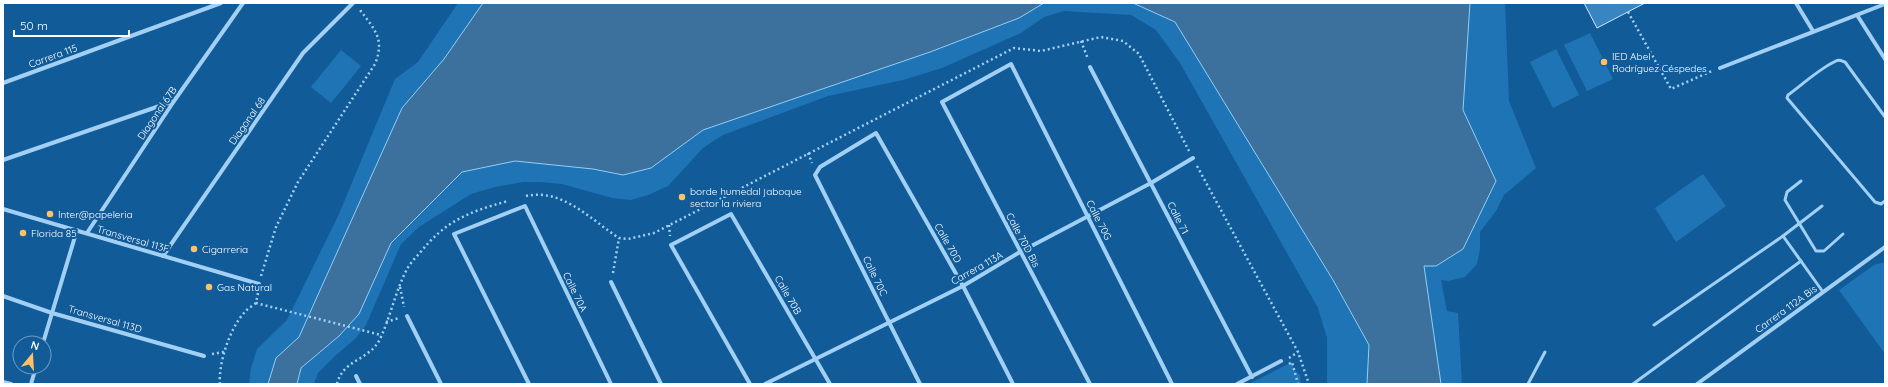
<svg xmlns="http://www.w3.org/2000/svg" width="1888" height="387" font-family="Quicksand,sans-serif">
	<rect width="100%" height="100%" fill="#115b99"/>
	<!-- green -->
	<g fill="#1f74b6">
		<polygon points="458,3 1505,3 1509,101 1536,168 1504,195 1496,211 1480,232 1480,249 1477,264 1465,277 1448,281 1441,280 1447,311 1458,313 1462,384 1327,384 1327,338 1318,308 1180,63 1156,30 1131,15 1064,11 1044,17 1021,33 942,68 903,80 828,96 723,135 703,148 668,186 648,195 631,200 612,198 562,184 540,182 523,182 495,187 471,194 419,227 401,244 366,325 356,338 335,356 318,373 314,384 249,384 251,368 257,349 287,320 339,214 395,79 418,62"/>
		<polygon points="1590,33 1613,79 1587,91 1564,45"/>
		<polygon points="1556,49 1579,95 1553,108 1530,62"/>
		<polygon points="341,50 361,66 331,103 311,87"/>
		<polygon points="1703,174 1726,206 1676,242 1655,208"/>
		<polygon points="1885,262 1885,354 1839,290 1874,265"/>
		<polygon points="1292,362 1294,370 1300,375 1301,384 1249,384"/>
	</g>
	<!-- water -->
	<g fill="#3c709d" stroke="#94cdf7">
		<polygon points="483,3 1044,3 1019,18 930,52 703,130 651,168 623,175 593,169 515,161 462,172 391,243 359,314 339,336 301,368 297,384 268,384 276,358 299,337 402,108 444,59"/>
		<polygon points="1133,3 1470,3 1463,110 1496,181 1463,249 1436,266 1424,266 1441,384 1367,384 1369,345 1333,280 1175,22"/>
	</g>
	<!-- building -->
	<polygon fill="#3985c1" stroke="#cbe7fe" points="1584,3 1645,3 1597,28"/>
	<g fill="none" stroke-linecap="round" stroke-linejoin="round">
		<!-- path -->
		<g stroke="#a2d0f4" stroke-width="2.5" stroke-dasharray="2 3" stroke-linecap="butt">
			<polyline points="1628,12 1671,89 1712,71"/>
			<polyline points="1081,41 1088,59"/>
			<polyline points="808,153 812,163"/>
			<polyline points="1197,166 1298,352 1309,384"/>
			<path d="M526,196C563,188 591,220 619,238L628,239L654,233L1014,48L1041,51L1101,37L1123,41L1139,54L1189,151"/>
			<polyline points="724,196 728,206"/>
			<polyline points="669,225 670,236"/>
			<polyline points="613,273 619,238"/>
			<path d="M261,276L276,227L298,182L375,64C385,39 375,30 360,10"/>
			<polyline points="400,287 404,307"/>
			<polyline points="258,293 256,303 381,335"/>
			<polyline points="386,322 399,318"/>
			<polyline points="212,354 224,352"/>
			<polyline points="1289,358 1298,352"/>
			<polyline points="1289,364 1292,362 1298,384"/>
			<path d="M220,384C218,364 230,328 244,313C247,309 252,306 256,303"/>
			<path d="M337,384C343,359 369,361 380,339C390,318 395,293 406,271C409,265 414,259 419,254C445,221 468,212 508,201"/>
		</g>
		<!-- lane -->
		<g stroke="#a2d0f4" stroke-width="3">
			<path d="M1885,117L1845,62C1842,61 1839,59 1836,61C1820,68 1802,85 1788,95L1787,98L1875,202L1881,204L1885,201"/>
			<polyline points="1801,181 1787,192 1785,200 1816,251 1824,251 1843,234"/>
			<polyline points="1783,236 1823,292"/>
			<polyline points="1654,325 1783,236 1822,206"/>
			<polyline points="1528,384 1545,352"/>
			<polyline points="1633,384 1801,261"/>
		</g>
		<!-- street -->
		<g stroke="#a2d0f4" stroke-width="4">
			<polyline points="1796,3 1813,31"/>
			<polyline points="1857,15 1885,59"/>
			<polyline points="1090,67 1252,377"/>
			<polyline points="1720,68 1885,4"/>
			<polyline points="3,83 221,3"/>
			<polyline points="3,160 174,101"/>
			<polyline points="3,209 259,284"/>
			<polyline points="87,233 174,101 243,3"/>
			<polyline points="163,256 303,53 353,3"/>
			<polyline points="611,282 661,384"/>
			<polyline points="3,296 52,313 204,356"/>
			<polyline points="407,316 441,384"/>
			<polyline points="43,343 77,230"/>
			<polyline points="356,376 360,384"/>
			<polyline points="3,382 11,384"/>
			<polyline points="31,384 36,367"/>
			<polyline points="529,384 454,234 525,206 611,384"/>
			<polyline points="750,384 671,245 731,214 830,384"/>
			<polyline points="765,384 963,286 1020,252 1151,183 1193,158"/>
			<polyline points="920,384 815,175 820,167 876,133 963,286 1013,384"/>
			<polyline points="1090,384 942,102 1011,64 1172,384"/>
			<polyline points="1237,384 1281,361"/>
			<polyline points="1697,384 1885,247"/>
		</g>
	</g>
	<!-- markers -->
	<g fill="#ffc265" stroke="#115b99" stroke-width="1.5">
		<circle cx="1604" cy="62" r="4"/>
		<circle cx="682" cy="197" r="4"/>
		<circle cx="50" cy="214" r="4"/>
		<circle cx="23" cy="233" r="4"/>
		<circle cx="194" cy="249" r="4"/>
		<circle cx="209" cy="287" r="4"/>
	</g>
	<g text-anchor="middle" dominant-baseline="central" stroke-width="4" stroke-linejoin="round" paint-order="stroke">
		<!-- street labels -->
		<g font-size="10" fill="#fff" stroke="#115b99">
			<text transform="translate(53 56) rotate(-20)">Carrera 115</text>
			<text transform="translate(157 113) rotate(-56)">Diagonal 67B</text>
			<text transform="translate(247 121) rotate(-55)">Diagonal 68</text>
			<text transform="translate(1178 218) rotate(63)">Calle 71</text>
			<text transform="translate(1099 220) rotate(63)">Calle 70G</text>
			<text transform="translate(133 239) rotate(16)">Transversal 113F</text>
			<text transform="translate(1023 240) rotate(62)">Calle 70D Bis</text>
			<text transform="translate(948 243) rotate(60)">Calle 70D</text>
			<text transform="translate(977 268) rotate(-29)">Carrera 113A</text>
			<text transform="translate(875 276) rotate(64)">Calle 70C</text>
			<text transform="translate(575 292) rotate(64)">Calle 70A</text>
			<text transform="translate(788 295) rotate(60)">Calle 70B</text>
			<text transform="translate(1786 309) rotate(-36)">Carrera 112A Bis</text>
			<text transform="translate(105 319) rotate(16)">Transversal 113D</text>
		</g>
		<!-- poi labels -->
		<g font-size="10" fill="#fff" stroke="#115b99" text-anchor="start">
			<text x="1612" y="56">IED Abel<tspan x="1612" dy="12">Rodríguez Céspedes</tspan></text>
			<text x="690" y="191">borde humedal jaboque<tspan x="690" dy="12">sector la riviera</tspan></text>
			<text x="58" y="214">Inter@papeleria</text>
			<text x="31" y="233">Florida 85</text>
			<text x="202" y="249">Cigarreria</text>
			<text x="217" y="287">Gas Natural</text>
		</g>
	</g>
	<!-- border -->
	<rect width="1888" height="387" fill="none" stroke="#ffffff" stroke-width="8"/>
	<!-- north arrow -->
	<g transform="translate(32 355) rotate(18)"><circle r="19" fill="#115b99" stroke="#709dc2"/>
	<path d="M0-3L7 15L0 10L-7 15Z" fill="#ffc265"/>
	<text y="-6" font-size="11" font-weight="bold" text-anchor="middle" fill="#ffffff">N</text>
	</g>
	<!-- scale -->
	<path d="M14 30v6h115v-6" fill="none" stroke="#ffffff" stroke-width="2"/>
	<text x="20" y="30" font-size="12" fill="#ffffff" stroke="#115b99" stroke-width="3" paint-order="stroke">50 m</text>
</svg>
